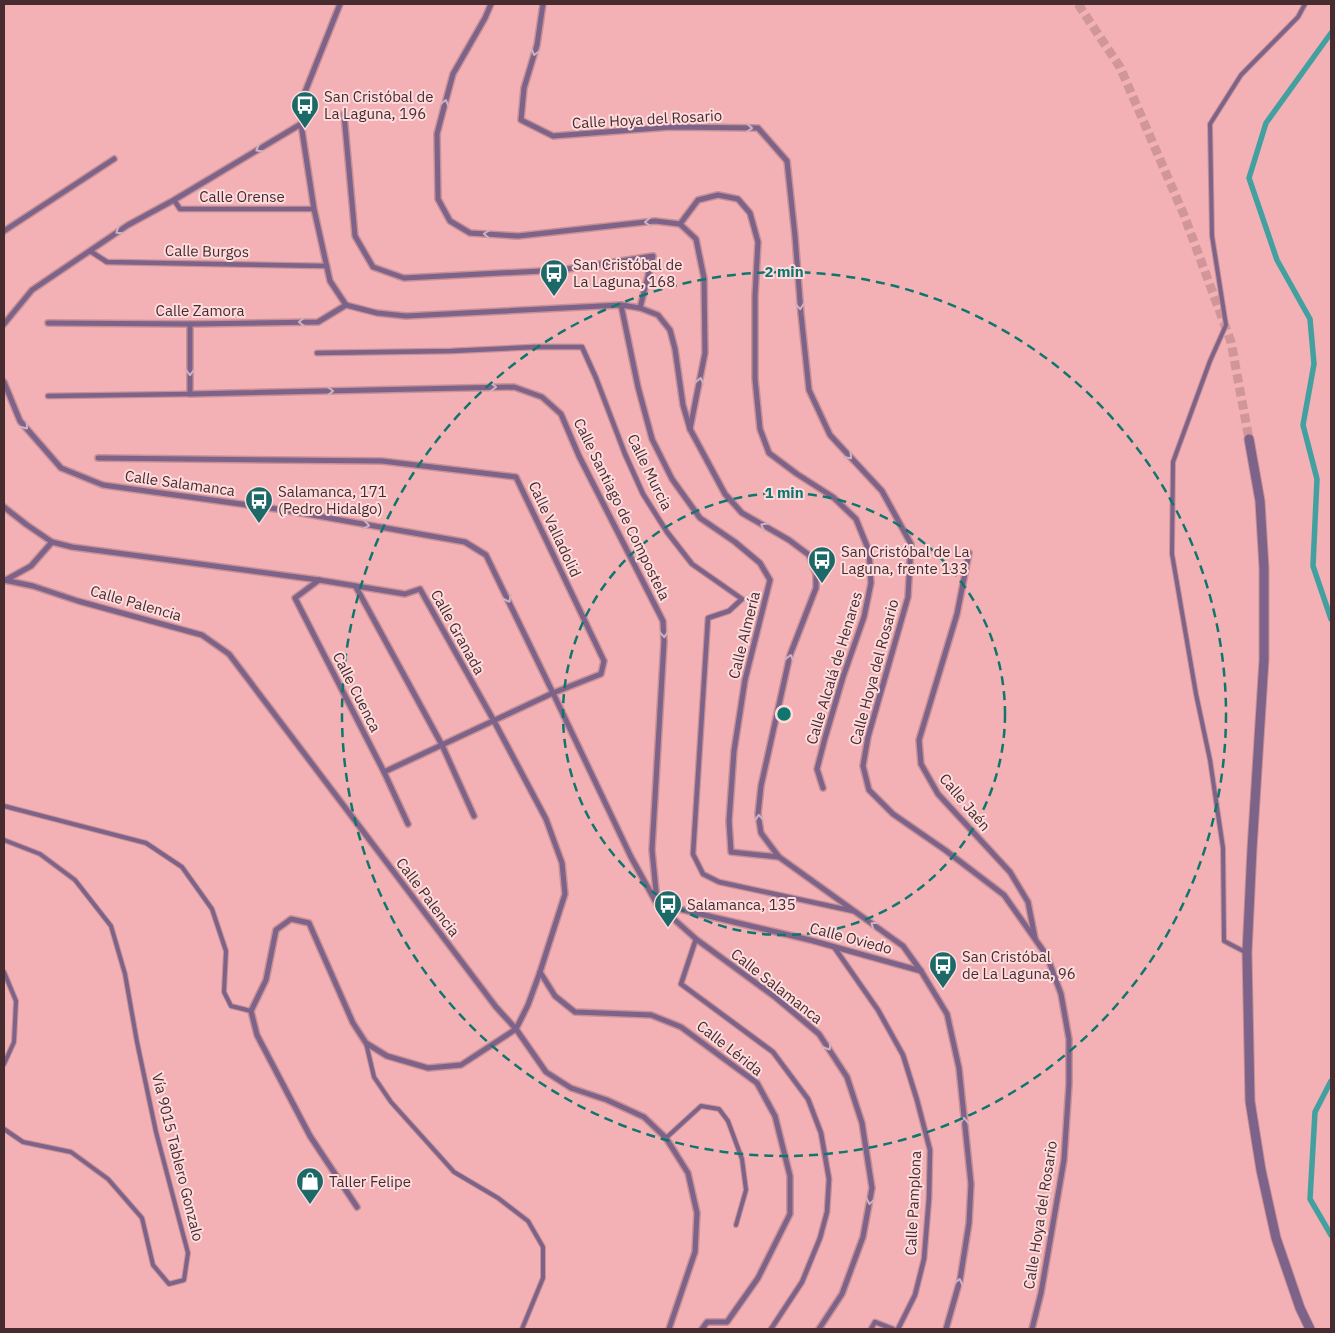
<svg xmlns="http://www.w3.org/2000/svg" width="1335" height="1333" font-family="'IBM Plex Sans',sans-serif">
	<rect width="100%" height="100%" fill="#f3b1b5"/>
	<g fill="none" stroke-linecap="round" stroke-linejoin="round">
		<!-- stream -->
		<g stroke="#42a1a0" stroke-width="5.5">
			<polyline points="1331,33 1266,123 1249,178 1277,260 1310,319 1314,364 1303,425 1317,479 1313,566 1331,619"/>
			<polyline points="1331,1081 1315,1112 1310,1199 1331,1235"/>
		</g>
		<!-- tertiary-tunnel -->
		<polyline stroke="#d0969a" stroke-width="9" stroke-dasharray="9 4.5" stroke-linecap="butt" points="1078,4 1120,67 1184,215 1231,342 1249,439"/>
		<!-- service casing -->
		<g stroke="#c99195" stroke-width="6">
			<g id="service">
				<polyline points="4,806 146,843 182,867 212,909 226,951 224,992 231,1006 251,1011"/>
				<polyline points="4,840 40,854 75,880 111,926 125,974 137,1042 156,1132 188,1253 184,1280 169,1284 153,1265 142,1218 108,1179 71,1152 23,1142 4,1129"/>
				<polyline points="1247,953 1224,941 1223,848 1210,760 1196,694 1172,554 1173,462 1210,361 1226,325 1212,236 1210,124 1241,75 1298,17 1305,4"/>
				<polyline points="4,972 16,1001 14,1042 4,1064"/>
				<polyline points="366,1043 374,1077 391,1102 454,1172 498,1198 528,1221 543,1247 543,1278 522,1329"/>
				<polyline points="666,1138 701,1106 719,1109 728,1121 742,1159 746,1190 736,1225"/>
			</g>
		</g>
		<!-- pedestrian casing -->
		<g stroke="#c99195" stroke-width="7">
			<g id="pedestrian">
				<polyline points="174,200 180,209 314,209"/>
				<polyline points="90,251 107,262 327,266"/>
				<polyline points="317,353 451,351 535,347 582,347 596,378 625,454 643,494 667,532 692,564 742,599 729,611 708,618 693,854 703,874 719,882 853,911"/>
				<polyline points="48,396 190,394"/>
				<polyline points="696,939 681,984 773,1052 808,1099 821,1133 829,1179 827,1212 820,1238 802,1282 771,1329"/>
				<polyline points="834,947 878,1010 903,1055 917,1100 930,1150 929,1198 924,1259 915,1295 898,1329"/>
				<polyline points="871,1329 875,1322 893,1329"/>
			</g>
		</g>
		<!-- minor casing -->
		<g stroke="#c99195" stroke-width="8">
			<g id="minor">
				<polyline points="340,4 305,92 301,124 314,209 330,281 346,305 377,313 406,316 621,305 640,308 658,315 670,330 675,349 683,405 690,429 725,494 742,513 789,540 809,555 816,574 816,588 790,655 761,786 758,814 761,833 779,857 903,946 921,971 947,1014 959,1068 971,1184 969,1223 960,1280 946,1329"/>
				<polyline points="491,4 485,18 453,74 443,111 437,134 438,199 450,221 470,233 518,236 655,221 680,224 696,239 704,278 705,353 690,429"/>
				<polyline points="543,4 537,45 524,88 521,120 553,136 671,127 758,128 787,161 795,236 801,314 809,390 830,435 882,491 911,544 908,597 868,737 863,766 869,790 893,814 945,850 1004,895 1047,956 1061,994 1069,1039 1069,1084 1064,1160 1041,1293 1032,1329"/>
				<polyline points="344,114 355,236 373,267 404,278 561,270 653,256 640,308"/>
				<polyline points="680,224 698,200 718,195 738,199 750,213 758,242 755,296 755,379 760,429 769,453 797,474 833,497 856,519 869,551 871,583 864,617 843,677 825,738 817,769 823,788"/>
				<polyline points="4,231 114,159"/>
				<polyline points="621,305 638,387 652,439 672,479 700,518 735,542 760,563 770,580 745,680 734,751 729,821 731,852 779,857"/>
				<polyline points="48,323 190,324 318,322 346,305"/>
				<polyline points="4,324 32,290 128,225 174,200 301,124"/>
				<polyline points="190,324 190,394 514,387 542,397 561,414 579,456 663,621 664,642 652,850 657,901"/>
				<polyline points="4,382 20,421 61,468 103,485 284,510 465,542 486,555 553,693 631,857 657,904 696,939 775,997 819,1034 847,1077 862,1123 872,1188 863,1237 842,1294 819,1329"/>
				<polyline points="98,458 382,461 516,477 604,661 601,674 553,693 384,772"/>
				<polyline points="4,507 27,525 52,542 72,547 319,580 405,594 420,589 494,721 546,819 562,863 565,894 540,972 528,1005 516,1029"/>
				<polyline points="969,553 957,614 919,740 921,764 938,794 1010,872 1028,902 1035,938"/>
				<polyline points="4,580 33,586 78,601 202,635 229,654 496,1007 516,1029 546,1072 571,1088 607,1100 644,1117 666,1138 688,1173 697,1213 695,1252 669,1329"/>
				<polyline points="319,580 295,598 384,772 408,824"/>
				<polyline points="4,581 31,566 52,542"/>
				<polyline points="356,587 442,745 474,816"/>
				<polyline points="658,904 810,940 921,971"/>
				<polyline points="540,972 555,996 575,1012 651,1015 681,1027 757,1083 775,1116 790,1176 790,1214 758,1278 727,1322 707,1322 702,1329"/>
				<polyline points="357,1207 310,1136 257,1035 251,1011 266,980 276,930 291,919 309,923 353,1023 366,1043 387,1056 428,1068 461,1065 516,1029"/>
			</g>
		</g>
		<!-- tertiary casing -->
		<g stroke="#c99195" stroke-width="11">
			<polyline id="tertiary" points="1249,439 1260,501 1264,568 1264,660 1252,849 1247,953 1250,1101 1261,1170 1276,1238 1300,1308 1310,1329"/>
		</g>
		<!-- service -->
		<use href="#service" stroke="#7d6389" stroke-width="4"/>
		<!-- pedestrian -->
		<use href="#pedestrian" stroke="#7d6389" stroke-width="4.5"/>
		<!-- minor -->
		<use href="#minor" stroke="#7d6389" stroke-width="5"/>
		<!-- tertiary -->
		<use href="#tertiary" stroke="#7d6389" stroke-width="9"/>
	</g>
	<!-- one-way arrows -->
	<defs><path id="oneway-chevron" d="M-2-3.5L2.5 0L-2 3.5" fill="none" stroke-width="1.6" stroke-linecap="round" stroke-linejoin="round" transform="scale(1.25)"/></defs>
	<g stroke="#d1b1c0">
		<use href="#oneway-chevron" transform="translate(535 52) rotate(106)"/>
		<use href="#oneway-chevron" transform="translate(445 103) rotate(-74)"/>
		<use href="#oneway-chevron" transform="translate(749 128) rotate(2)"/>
		<use href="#oneway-chevron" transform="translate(259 149) rotate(149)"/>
		<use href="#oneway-chevron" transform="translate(648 222) rotate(176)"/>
		<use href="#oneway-chevron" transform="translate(119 231) rotate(146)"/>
		<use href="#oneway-chevron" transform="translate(487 234) rotate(-176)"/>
		<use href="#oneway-chevron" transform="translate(800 306) rotate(86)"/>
		<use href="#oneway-chevron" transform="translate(302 322) rotate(179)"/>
		<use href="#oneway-chevron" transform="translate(190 372) rotate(90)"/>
		<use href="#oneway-chevron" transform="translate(700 381) rotate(-79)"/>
		<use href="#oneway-chevron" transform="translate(493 387)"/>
		<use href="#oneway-chevron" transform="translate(330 391) rotate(-1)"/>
		<use href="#oneway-chevron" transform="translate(25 426) rotate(51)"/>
		<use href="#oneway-chevron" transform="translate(849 456) rotate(47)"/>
		<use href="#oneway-chevron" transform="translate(366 525) rotate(10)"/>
		<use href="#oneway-chevron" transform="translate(764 526) rotate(-150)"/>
		<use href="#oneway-chevron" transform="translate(508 599) rotate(64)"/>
		<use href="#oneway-chevron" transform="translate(664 634) rotate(86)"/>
		<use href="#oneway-chevron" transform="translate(790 658) rotate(-75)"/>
		<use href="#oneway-chevron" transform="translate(759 818) rotate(-94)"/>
		<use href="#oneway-chevron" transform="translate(874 925) rotate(-145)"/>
		<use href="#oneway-chevron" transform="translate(828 1047) rotate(57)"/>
		<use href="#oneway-chevron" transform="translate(964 1121) rotate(-95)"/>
		<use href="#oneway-chevron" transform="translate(870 1201) rotate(101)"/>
		<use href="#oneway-chevron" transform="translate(959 1282) rotate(-76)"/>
	</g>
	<!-- distance rings -->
	<g fill="none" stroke="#0f766e" stroke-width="2.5" stroke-dasharray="9 6">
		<circle cx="784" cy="714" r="221"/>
		<circle cx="784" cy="714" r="442"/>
	</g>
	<!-- icons -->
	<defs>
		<g id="bus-pin" transform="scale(1.4375)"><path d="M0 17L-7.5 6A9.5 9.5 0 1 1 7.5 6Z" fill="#1c6968" stroke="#fedbdd"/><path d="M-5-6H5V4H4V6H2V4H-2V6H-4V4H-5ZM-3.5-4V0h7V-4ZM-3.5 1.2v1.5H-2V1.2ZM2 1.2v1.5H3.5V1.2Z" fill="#fff"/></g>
		<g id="shop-pin" transform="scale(1.4375)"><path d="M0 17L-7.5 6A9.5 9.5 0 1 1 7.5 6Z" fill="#1c6968" stroke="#fedbdd"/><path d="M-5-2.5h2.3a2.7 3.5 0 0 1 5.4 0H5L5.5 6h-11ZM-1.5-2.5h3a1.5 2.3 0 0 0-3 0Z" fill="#fff"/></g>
	</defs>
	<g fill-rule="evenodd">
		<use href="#bus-pin" x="305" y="105"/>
		<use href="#bus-pin" x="554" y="273"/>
		<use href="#bus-pin" x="259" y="500"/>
		<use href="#bus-pin" x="822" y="560"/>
		<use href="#bus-pin" x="668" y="904"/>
		<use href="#bus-pin" x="943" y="965"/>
		<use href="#shop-pin" x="310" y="1181"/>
	</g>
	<g text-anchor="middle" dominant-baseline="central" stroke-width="4" stroke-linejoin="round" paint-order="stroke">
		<!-- poi labels -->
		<g font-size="15" fill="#462c2e" stroke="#fedbdd" text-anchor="start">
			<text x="324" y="96">San Cristóbal de<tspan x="324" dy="17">La Laguna, 196</tspan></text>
			<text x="573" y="264">San Cristóbal de<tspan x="573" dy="17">La Laguna, 168</tspan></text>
			<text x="278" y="491">Salamanca, 171<tspan x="278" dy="17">(Pedro Hidalgo)</tspan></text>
			<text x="841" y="551">San Cristóbal de La<tspan x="841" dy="17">Laguna, frente 133</tspan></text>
			<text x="687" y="904">Salamanca, 135</text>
			<text x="962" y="956">San Cristóbal<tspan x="962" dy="17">de La Laguna, 96</tspan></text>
			<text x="329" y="1181">Taller Felipe</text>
		</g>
		<!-- street labels -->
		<g font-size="15" fill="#462c2e" stroke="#fedbdd">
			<text transform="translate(647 119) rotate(-3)">Calle Hoya del Rosario</text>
			<text x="242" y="196">Calle Orense</text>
			<text transform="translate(207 251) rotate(1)">Calle Burgos</text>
			<text x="200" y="310">Calle Zamora</text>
			<text transform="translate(650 472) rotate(64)">Calle Murcia</text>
			<text transform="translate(180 483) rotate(8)">Calle Salamanca</text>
			<text transform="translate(622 509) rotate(64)">Calle Santiago de Compostela</text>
			<text transform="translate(555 529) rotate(65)">Calle Valladolid</text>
			<text transform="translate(136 603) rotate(16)">Calle Palencia</text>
			<text transform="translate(458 632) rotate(61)">Calle Granada</text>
			<text transform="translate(744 635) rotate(-76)">Calle Almería</text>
			<text transform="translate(834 668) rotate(-73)">Calle Alcalá de Henares</text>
			<text transform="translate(874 672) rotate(-75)">Calle Hoya del Rosario</text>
			<text transform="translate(357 692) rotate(63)">Calle Cuenca</text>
			<text transform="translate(965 802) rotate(50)">Calle Jaén</text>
			<text transform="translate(428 897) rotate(53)">Calle Palencia</text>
			<text transform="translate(851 938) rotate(15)">Calle Oviedo</text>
			<text transform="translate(777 986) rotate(38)">Calle Salamanca</text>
			<text transform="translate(730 1048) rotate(38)">Calle Lérida</text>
			<text transform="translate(178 1157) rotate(76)">Vía 9015 Tablero Gonzalo</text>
			<text transform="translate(913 1203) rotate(-87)">Calle Pamplona</text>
			<text transform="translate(1040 1215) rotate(-81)">Calle Hoya del Rosario</text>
		</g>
	</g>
	<circle cx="784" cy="714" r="8" fill="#0f766e" stroke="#fedbdd" stroke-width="2.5"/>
	<g font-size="15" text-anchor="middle" font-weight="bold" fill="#0f766e" stroke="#fedbdd" stroke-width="4" stroke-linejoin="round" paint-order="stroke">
		<text x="784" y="277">2 min</text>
		<text x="784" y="498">1 min</text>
	</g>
	<!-- border -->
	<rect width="1335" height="1333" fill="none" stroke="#462c2e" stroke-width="10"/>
</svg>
